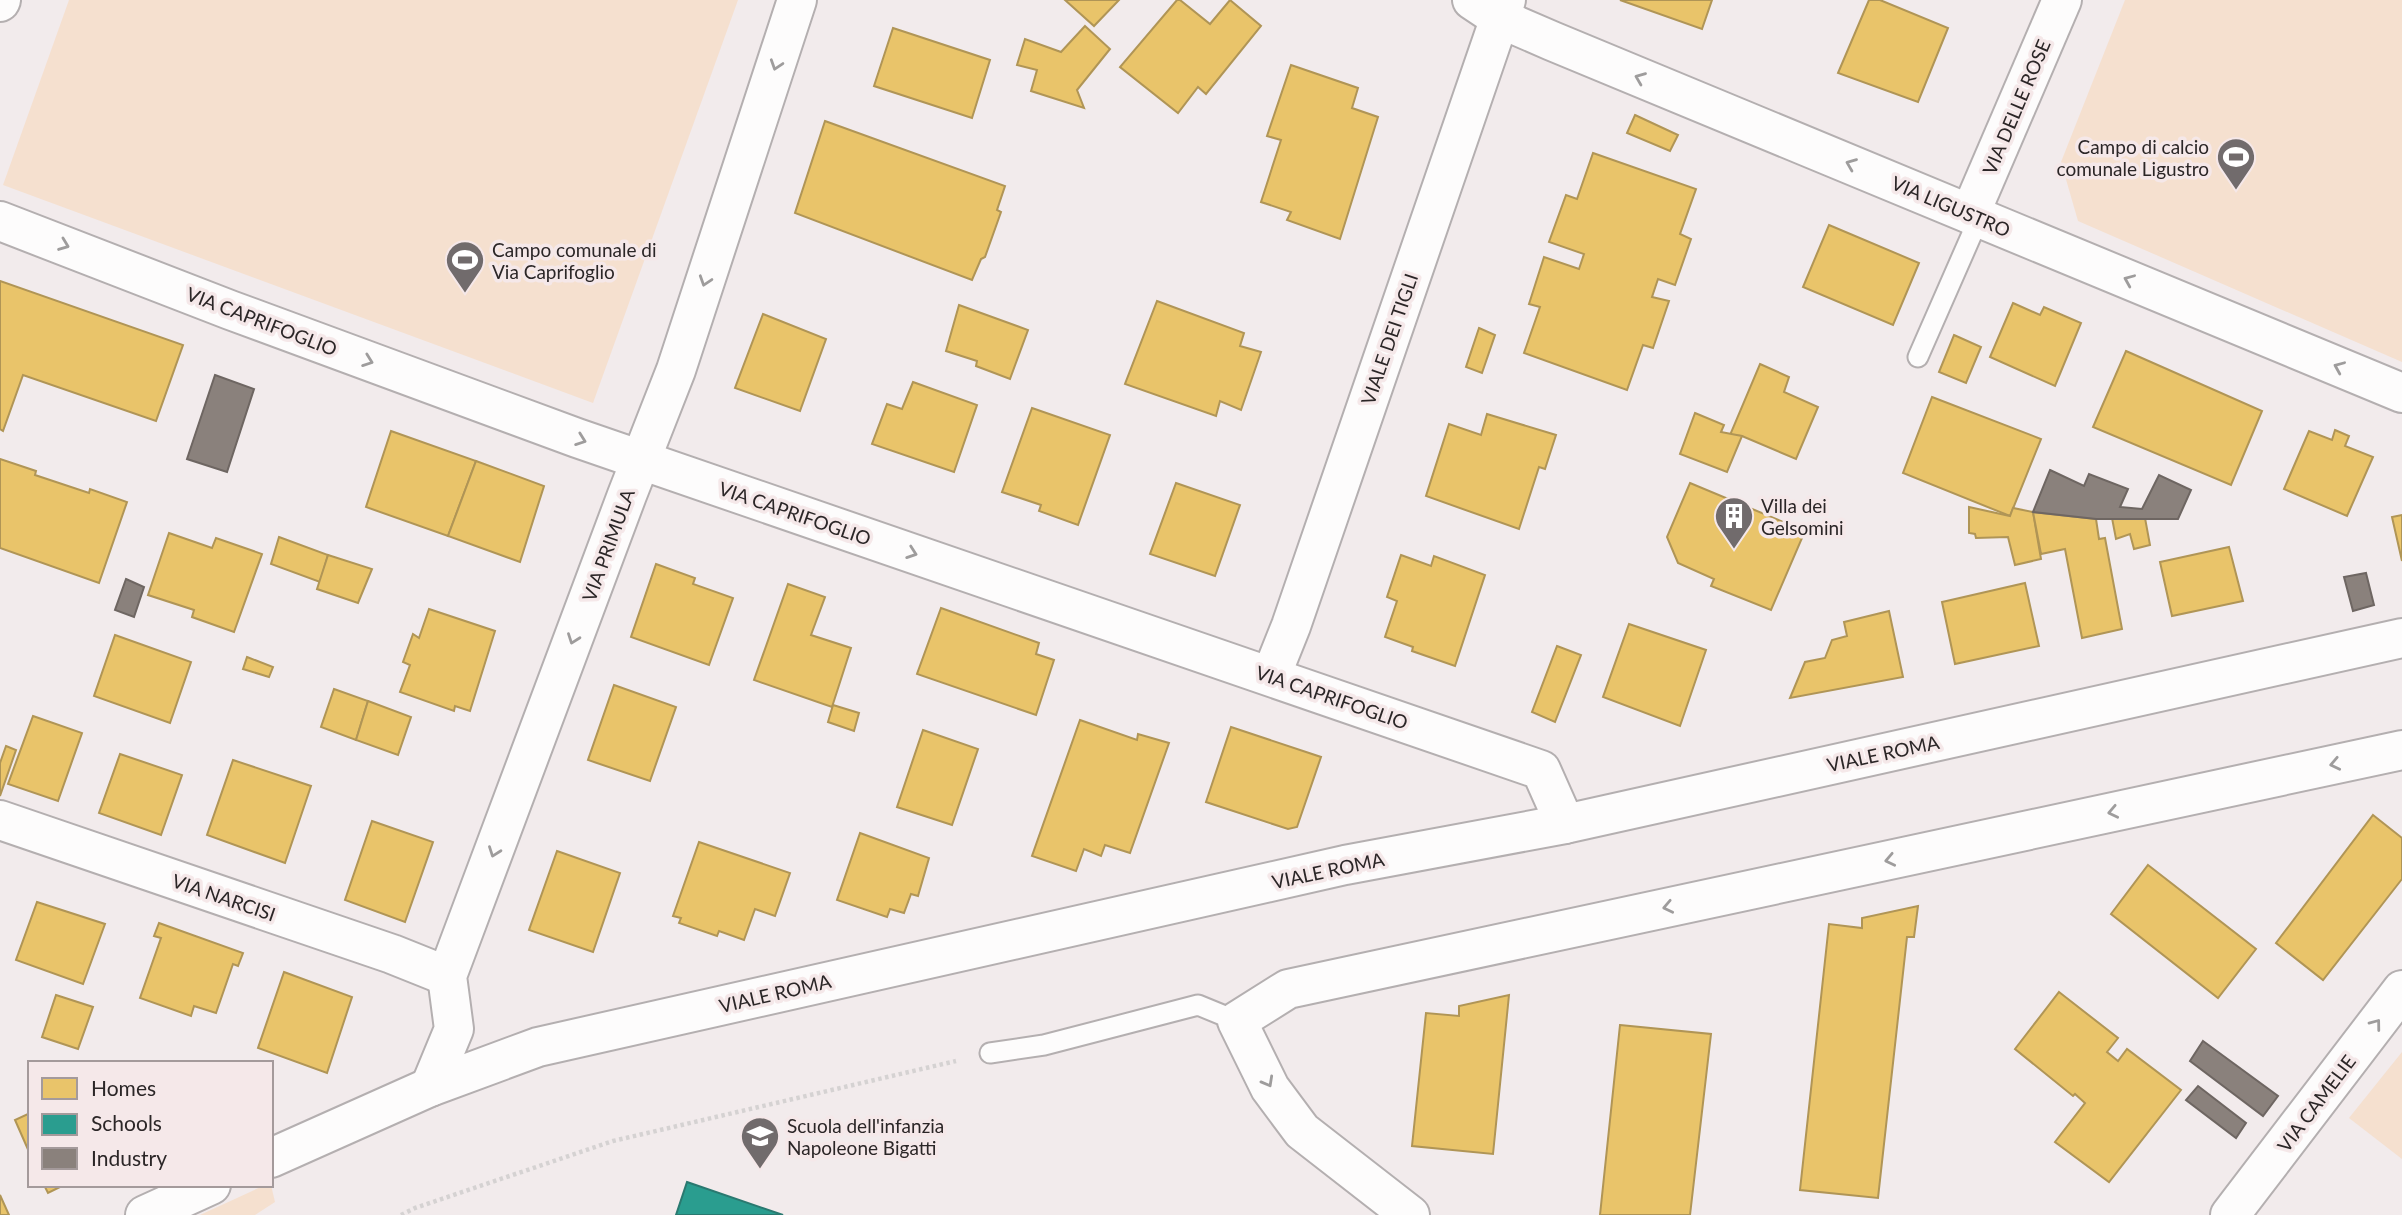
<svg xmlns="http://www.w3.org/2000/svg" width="2402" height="1215" font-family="Lato,sans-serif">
	<rect width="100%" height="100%" fill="#f2ebec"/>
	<!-- green -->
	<g fill="#f5e0cf">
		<polygon points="69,0 738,0 593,403 3,185"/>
		<polygon points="2125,0 2402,0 2402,362 2078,221 2061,162"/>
		<polygon points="2402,1052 2402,1159 2349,1118"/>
		<polygon points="265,1185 271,1185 275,1202 255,1215 200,1215"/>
	</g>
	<!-- homes -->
	<g fill="#e9c46a" stroke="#b09556" stroke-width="2">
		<polygon points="1065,0 1119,0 1094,26"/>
		<polygon points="1177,0 1180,0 1210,24 1230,0 1261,26 1206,94 1198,87 1178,113 1120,67"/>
		<polygon points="1620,0 1712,0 1702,29"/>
		<polygon points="1869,0 1880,0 1948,28 1918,102 1838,73"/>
		<polygon points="1085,26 1110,49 1077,90 1084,108 1031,91 1037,70 1017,65 1025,39 1061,52"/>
		<polygon points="893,28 990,60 972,118 874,86"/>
		<polygon points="1291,65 1358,88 1352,108 1378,117 1340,239 1287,220 1291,212 1261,202 1281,140 1267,136"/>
		<polygon points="1635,115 1678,135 1670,151 1627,133"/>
		<polygon points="825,121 1005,186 997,210 1001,212 985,257 981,259 972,280 795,213"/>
		<polygon points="1593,153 1696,189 1680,234 1691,239 1675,285 1658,279 1652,297 1669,301 1653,348 1643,345 1627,390 1524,353 1540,307 1529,304 1544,257 1579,269 1584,254 1549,242 1566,195 1577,199"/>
		<polygon points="1829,225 1919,263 1893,325 1803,287"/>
		<polygon points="0,281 183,345 156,421 23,375 3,431 0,429"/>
		<polygon points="1157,301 1244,333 1240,346 1261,352 1241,410 1220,401 1216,416 1125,384"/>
		<polygon points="2013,303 2040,315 2044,307 2081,323 2055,386 1990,357"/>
		<polygon points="959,305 1028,330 1010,379 976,366 977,361 946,351"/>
		<polygon points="763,314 826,339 800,411 735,388"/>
		<polygon points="1479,328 1495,335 1482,373 1466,367"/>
		<polygon points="1954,335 1981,347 1966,383 1939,372"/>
		<polygon points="2126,351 2262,411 2231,485 2093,427"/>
		<polygon points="1760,364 1789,377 1784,392 1818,407 1796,459 1742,436 1730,435"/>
		<polygon points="913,382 977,405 954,472 872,444 887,404 902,409"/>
		<polygon points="1932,397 2041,439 2010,516 1903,473"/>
		<polygon points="1032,408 1110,435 1078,525 1039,511 1041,505 1002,492"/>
		<polygon points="1695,413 1724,425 1721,432 1742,436 1727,472 1680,454"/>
		<polygon points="1487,414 1556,435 1545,469 1539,467 1519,529 1426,496 1449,424 1481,435"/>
		<polygon points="2335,430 2349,436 2345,446 2373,457 2347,516 2284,489 2309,431 2332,440"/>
		<polygon points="391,431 476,461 448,536 366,507"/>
		<polygon points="0,459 36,471 35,475 89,493 90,489 127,502 99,583 0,548"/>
		<polygon points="476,461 544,486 520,562 448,536"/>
		<polygon points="1176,483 1240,505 1215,576 1150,554"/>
		<polygon points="1690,483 1805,531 1771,610 1711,586 1714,579 1678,563 1667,537"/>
		<polygon points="1969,507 2010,516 2013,508 2033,512 2041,559 2015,565 2008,537 1976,538 1975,534 1969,533"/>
		<polygon points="2033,512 2096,519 2099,539 2105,538 2122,629 2082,638 2065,549 2041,554"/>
		<polygon points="2402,515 2402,561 2392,517"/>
		<polygon points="2112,518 2145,518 2150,545 2134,549 2130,534 2116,539"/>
		<polygon points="169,533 212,548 216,538 262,554 234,632 192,617 194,610 148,595"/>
		<polygon points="279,537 328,555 320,582 271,564"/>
		<polygon points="2229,547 2243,601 2172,616 2160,562"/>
		<polygon points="328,555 372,569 358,603 317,589"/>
		<polygon points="1401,555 1431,566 1434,556 1485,575 1455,666 1412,651 1413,647 1385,637 1397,601 1387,597"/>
		<polygon points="656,564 695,578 693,584 733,598 709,665 631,637"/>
		<polygon points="2025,583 2039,646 1955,664 1942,602"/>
		<polygon points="788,584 825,597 811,635 851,648 832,707 754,680"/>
		<polygon points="941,608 1039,643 1036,654 1054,660 1036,715 917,674"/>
		<polygon points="429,609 495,631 470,711 455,706 454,711 400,692 410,665 403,662 413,634 419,638"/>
		<polygon points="1889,611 1903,677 1790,698 1805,662 1825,658 1832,640 1847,636 1844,622"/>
		<polygon points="1629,624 1706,650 1680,726 1603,697"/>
		<polygon points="115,635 191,662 170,723 94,696"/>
		<polygon points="1557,646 1581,655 1555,722 1532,712"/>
		<polygon points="247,657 273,667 269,677 243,669"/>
		<polygon points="614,685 676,707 650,781 588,760"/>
		<polygon points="334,689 368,701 356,740 321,727"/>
		<polygon points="368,701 411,717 398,755 356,740"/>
		<polygon points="833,705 859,713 854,731 828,722"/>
		<polygon points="33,716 82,733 58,801 8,784"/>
		<polygon points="1080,720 1137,740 1138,734 1169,743 1130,853 1105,845 1101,856 1084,849 1076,871 1032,856"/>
		<polygon points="1231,727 1321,757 1297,827 1288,829 1206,802"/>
		<polygon points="923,730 978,749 952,825 897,807"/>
		<polygon points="6,746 16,750 0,796 0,763"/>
		<polygon points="120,754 182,775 161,835 99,813"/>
		<polygon points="233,760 311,786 285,863 207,835"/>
		<polygon points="2373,815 2402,838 2402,879 2323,980 2276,943"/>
		<polygon points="372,821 433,842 405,922 345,900"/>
		<polygon points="860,833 929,858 918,896 911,894 904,913 890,909 887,917 837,900"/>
		<polygon points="699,842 790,873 775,916 755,909 744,940 719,931 717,936 679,923 681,918 673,916"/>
		<polygon points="557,851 620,873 593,952 529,930"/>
		<polygon points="2148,865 2256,949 2218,998 2111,914"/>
		<polygon points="37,902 105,924 83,984 16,960"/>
		<polygon points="1918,906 1914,937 1907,937 1878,1198 1800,1190 1829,924 1862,928 1862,918"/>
		<polygon points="159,923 243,953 238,966 233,964 216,1013 194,1006 191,1016 140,998 161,938 154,936"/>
		<polygon points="284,972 352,997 327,1073 258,1048"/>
		<polygon points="2059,992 2118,1038 2107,1052 2118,1061 2127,1049 2181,1090 2109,1182 2055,1142 2085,1103 2075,1094 2073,1096 2015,1049"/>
		<polygon points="56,995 93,1007 78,1049 42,1037"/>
		<polygon points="1509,995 1493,1154 1412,1146 1426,1013 1459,1016 1459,1006"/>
		<polygon points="1620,1025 1711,1034 1690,1215 1600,1215"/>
		<polygon points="30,1113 30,1154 15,1120"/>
		<polygon points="44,1185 64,1185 48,1193"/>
		<polygon points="0,1195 9,1215 0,1215"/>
	</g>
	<!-- schools -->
	<polygon fill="#2a9d8f" stroke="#2a7970" stroke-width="2" points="687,1182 783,1215 676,1215"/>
	<!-- industry -->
	<g fill="#8a817c" stroke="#6e6662" stroke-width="2">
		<polygon points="215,375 254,389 227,472 187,459"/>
		<polygon points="2050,470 2084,486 2089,474 2128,489 2120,507 2142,509 2159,475 2191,490 2178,519 2096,519 2033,512"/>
		<polygon points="2366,573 2374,605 2353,611 2344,577"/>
		<polygon points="126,579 144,587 134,617 115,610"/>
		<polygon points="2203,1041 2278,1096 2263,1116 2190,1061"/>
		<polygon points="2198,1086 2246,1123 2236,1138 2186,1100"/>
	</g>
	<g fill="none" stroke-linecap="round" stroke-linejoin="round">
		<!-- lane casing -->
		<g stroke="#b4afb0" stroke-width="23">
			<g id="lane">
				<polyline points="1918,357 1979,218"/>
				<polyline points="990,1053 1044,1045 1198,1005 1237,1021"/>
			</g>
		</g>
		<!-- street casing -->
		<g stroke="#b4afb0" stroke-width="42">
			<g id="street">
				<polyline points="1472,0 1499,18 1552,41 2402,393"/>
				<polyline points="0,2 1,0"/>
				<polyline points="1970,214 2062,0"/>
				<polyline points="0,221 230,310 577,438 1541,770 1565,824"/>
				<polyline points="1271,676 1291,626 1506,0"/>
				<polyline points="0,820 392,954 447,976"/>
				<polyline points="430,1087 454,1029 447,976 627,495 676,370 797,0"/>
				<polyline points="271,1158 430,1087 538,1047 1345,865 1565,824 2402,638"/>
				<polyline points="145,1215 211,1185"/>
				<polyline points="1410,1215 1302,1131 1270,1088 1237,1021 1288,989 2402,750"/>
				<polyline points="2230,1215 2402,990"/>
			</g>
		</g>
		<!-- path -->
		<polyline stroke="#d5d2d2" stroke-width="4.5" stroke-dasharray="3.5 3.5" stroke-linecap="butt" points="401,1215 415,1208 613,1141 956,1061"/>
		<!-- lane -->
		<use href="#lane" stroke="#fdfcfc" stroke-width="19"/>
		<!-- street -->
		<use href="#street" stroke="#fdfcfc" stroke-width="38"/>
	</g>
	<!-- one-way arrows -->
	<defs><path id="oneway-chevron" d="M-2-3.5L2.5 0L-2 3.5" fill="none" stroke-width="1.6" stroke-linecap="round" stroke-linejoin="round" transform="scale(1.75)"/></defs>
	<g stroke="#9e9c9c">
		<use href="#oneway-chevron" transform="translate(776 65) rotate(108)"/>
		<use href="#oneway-chevron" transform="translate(1640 78) rotate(-158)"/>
		<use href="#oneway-chevron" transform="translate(1851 164) rotate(-158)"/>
		<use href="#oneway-chevron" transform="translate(64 245) rotate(21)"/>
		<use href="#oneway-chevron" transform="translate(2129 280) rotate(-157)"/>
		<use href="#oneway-chevron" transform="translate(705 281) rotate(108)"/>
		<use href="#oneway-chevron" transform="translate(368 361) rotate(20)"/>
		<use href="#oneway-chevron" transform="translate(2339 367) rotate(-157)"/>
		<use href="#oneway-chevron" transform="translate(581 440) rotate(20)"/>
		<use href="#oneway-chevron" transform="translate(912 553) rotate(19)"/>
		<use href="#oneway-chevron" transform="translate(573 639) rotate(110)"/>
		<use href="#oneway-chevron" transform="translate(2335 764) rotate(168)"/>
		<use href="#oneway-chevron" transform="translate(2113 812) rotate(168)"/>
		<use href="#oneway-chevron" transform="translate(494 852) rotate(110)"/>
		<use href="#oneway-chevron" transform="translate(1890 860) rotate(168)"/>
		<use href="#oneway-chevron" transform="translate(1668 907) rotate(168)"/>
		<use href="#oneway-chevron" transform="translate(2376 1024) rotate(-53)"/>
		<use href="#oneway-chevron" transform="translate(1268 1082) rotate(61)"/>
	</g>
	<!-- icons -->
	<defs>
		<g id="stadium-pin" transform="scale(2.0125)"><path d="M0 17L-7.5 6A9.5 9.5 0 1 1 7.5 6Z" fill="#716b6c" stroke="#f5e8e9"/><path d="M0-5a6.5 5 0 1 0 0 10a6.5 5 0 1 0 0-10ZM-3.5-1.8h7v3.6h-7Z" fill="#fff"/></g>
		<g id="building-pin" transform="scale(2.0125)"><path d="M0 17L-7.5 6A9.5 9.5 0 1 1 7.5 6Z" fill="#716b6c" stroke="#f5e8e9"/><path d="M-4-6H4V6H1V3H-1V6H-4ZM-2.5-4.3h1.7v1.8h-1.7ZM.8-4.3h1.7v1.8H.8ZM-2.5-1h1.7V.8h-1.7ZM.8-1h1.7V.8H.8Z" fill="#fff"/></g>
		<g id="school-pin" transform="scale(2.0125)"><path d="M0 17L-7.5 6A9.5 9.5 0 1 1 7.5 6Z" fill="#716b6c" stroke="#f5e8e9"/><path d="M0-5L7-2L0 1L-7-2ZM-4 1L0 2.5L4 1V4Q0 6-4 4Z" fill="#fff"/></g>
	</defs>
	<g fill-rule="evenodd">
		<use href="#stadium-pin" x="2236" y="157"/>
		<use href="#stadium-pin" x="465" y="260"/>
		<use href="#building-pin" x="1734" y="516"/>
		<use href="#school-pin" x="760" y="1136"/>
	</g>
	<g text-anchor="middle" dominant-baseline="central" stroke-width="7" stroke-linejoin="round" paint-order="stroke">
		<!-- street labels -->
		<g font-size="19" fill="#2b2627" stroke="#f5e8e9">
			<text transform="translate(2016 107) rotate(-67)">VIA DELLE ROSE</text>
			<text transform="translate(1951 206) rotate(23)">VIA LIGUSTRO</text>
			<text transform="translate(262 321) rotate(21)">VIA CAPRIFOGLIO</text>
			<text transform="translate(1389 339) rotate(-71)">VIALE DEI TIGLI</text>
			<text transform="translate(795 513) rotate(19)">VIA CAPRIFOGLIO</text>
			<text transform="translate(608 545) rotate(-70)">VIA PRIMULA</text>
			<text transform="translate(1332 697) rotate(19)">VIA CAPRIFOGLIO</text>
			<text transform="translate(1883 753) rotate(-12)">VIALE ROMA</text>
			<text transform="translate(1328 870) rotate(-12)">VIALE ROMA</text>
			<text transform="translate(224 897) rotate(19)">VIA NARCISI</text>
			<text transform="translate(775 993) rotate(-13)">VIALE ROMA</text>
			<text transform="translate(2316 1103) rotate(-53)">VIA CAMELIE</text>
		</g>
		<!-- poi labels -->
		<g font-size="19" fill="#2b2627" stroke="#f5e8e9" text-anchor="start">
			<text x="2209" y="146" text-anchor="end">Campo di calcio<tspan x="2209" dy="22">comunale Ligustro</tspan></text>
			<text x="492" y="249">Campo comunale di<tspan x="492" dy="22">Via Caprifoglio</tspan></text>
			<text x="1761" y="505">Villa dei<tspan x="1761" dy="22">Gelsomini</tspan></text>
			<text x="787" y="1125">Scuola dell'infanzia<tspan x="787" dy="22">Napoleone Bigatti</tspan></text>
		</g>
	</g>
	<!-- legend -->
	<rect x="28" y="1061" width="245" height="126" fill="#f5e8e9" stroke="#a49a9b" stroke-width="2"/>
	<rect x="42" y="1078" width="35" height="21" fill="#e9c46a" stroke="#a49a9b" stroke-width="2"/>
	<text x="91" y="1096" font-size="21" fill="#2b2627">Homes</text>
	<rect x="42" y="1114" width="35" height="21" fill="#2a9d8f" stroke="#a49a9b" stroke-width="2"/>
	<text x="91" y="1131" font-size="21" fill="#2b2627">Schools</text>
	<rect x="42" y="1148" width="35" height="21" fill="#8a817c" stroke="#a49a9b" stroke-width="2"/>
	<text x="91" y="1166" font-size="21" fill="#2b2627">Industry</text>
</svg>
